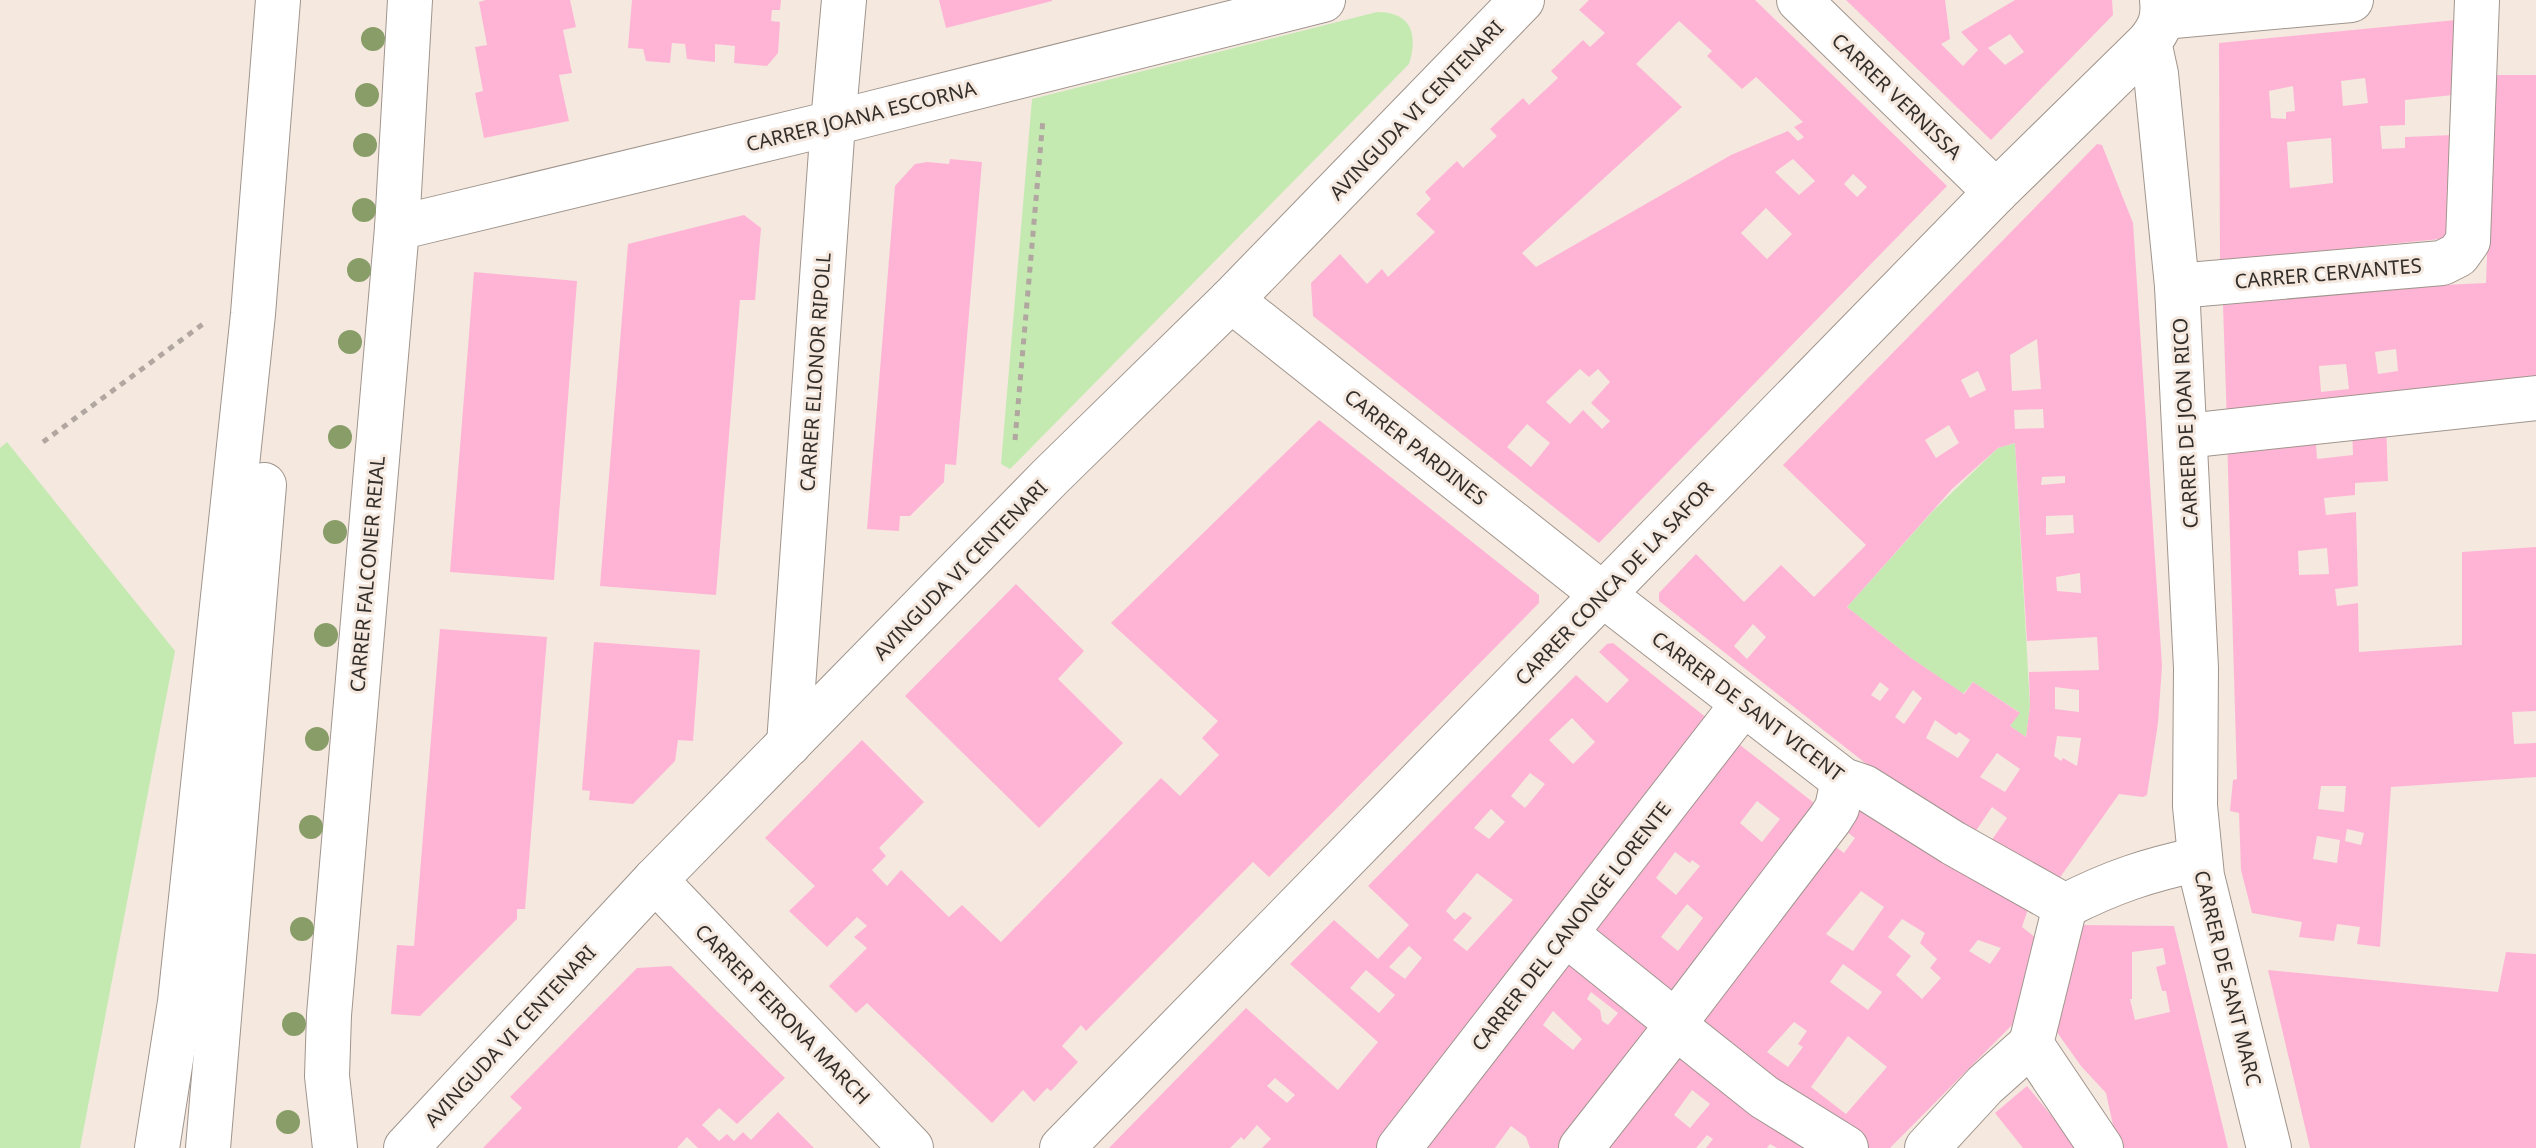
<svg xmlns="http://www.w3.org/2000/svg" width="2536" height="1148" font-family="'Noto Sans',sans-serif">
	<rect width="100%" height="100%" fill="#f4e8df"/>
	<!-- green -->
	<g fill="#c4eab2">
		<path d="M1377,12C1412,12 1418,35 1409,64L1010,469L1001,464L1032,99Z"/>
		<polygon points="7,442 175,651 80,1148 0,1148 0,448"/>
		<polygon points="2015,443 2030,706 2026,737 2010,726 2019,712 1973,682 1963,694 1911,658 1847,607 1933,511 1998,448"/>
	</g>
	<!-- building -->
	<g fill="#ffb4d6" fill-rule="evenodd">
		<polygon points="486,0 570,0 576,27 563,30 572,73 559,75 569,121 484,138 475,93 483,91 475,47 487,45 479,2"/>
		<polygon points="632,0 781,0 780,10 772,10 771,21 780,22 778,53 767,66 734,63 735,46 715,44 715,62 687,59 685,44 672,43 670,63 646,61 643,49 628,48"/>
		<polygon points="939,0 1052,0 1052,1 946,28"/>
		<path d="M1589,0H1755L1947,186L1599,543L1313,316L1311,283L1340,254L1367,284L1382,269L1388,277L1435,232L1416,214L1431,199L1425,192L1457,161L1463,168L1497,136L1490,129L1523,98L1529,105L1558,78L1551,71L1583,40L1590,47L1605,33L1579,10ZM1679,21L1712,51L1707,56L1742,89L1756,77L1803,122L1794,127L1804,137L1798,141L1788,131L1731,155L1536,267L1522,253L1682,107L1636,64ZM1793,159L1815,181L1799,195L1775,172ZM1853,174L1867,187L1857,197L1844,184ZM1766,208L1792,234L1767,259L1741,233ZM1580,369L1589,377L1598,369L1610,382L1591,403L1610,421L1602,429L1583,410L1570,424L1546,402ZM1527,424L1550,443L1531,467L1507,447Z"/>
		<path d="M1846,0H1945L1950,39L1941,44L1963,66L1978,50L1961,32L2015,0H2112L2113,15L1991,140ZM2010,34L2024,52L2005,65L1988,48Z"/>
		<path d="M2456,20L2453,95L2405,100V125L2380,126L2382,149L2405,148V137L2454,135L2450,238L2220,261L2219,43ZM2365,78L2368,103L2343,106L2341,81ZM2293,86L2295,111L2286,112V119L2271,118L2269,91ZM2331,138L2333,183L2290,188L2287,142Z"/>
		<path d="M2494,75H2536V389L2227,424L2223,305L2421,286L2486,283ZM2396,349L2398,371L2378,374L2375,352ZM2346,364L2349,389L2321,392L2319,366Z"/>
		<path d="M2097,144L2102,145L2133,223L2162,666L2158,723L2147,795L2143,797L2119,794L2056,883L1989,844L2007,818L1992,807L1973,835L1878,773L1659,601V593L1696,554L1744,602L1781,565L1814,597L1866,545L1783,465ZM2037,339L2041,389L2012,391L2010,355ZM1978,371L1986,390L1970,398L1961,380ZM2043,409L2044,428L2015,429L2014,410ZM1949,425L1959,443L1936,458L1925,440ZM2015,443L2027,641L2097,637L2099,670L2029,672L2030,706L2026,737L2010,726L2020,713L1973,682L1964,694L1911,658L1847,607L1952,489L1998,448ZM2065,476V483L2041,485L2042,477ZM2073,515L2074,533L2046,535V516ZM2080,573L2081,593L2057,591L2056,577ZM1753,624L1766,637L1747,659L1734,646ZM1880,682L1889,689L1880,701L1871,695ZM2055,687L2079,690V712L2055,709ZM1913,690L1922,698L1904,724L1895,717ZM1935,720L1956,735L1959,732L1970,740L1958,758L1926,738ZM2057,736L2081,738L2077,766L2063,758L2061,761L2054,756ZM1997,753L2020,769L2005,792L1980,777Z"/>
		<polygon points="950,159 982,162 956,465 945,464 944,482 910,516 900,516 899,531 867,529 895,186 915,164 927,162 949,164"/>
		<polygon points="744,215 761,228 755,300 740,300 716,595 600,586 628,244"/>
		<polygon points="474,272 577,281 554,580 450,572"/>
		<polygon points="1319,420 1539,595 1539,603 1269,877 1253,862 1086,1031 1081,1025 1062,1046 1078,1062 1051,1091 1047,1088 1034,1102 1023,1090 992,1123 867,1003 856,1013 829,986 867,948 854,937 867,926 857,917 827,947 789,911 815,886 765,838 862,740 924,802 879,848 886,856 872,870 887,886 901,870 949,917 962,905 1001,942 1161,778 1180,796 1219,755 1202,738 1218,721 1111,623"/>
		<path d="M2386,422L2388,481L2355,483V495L2324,498L2326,515L2356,512L2358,586L2335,589L2337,606L2358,603L2359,652L2462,645V552L2536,547V711L2512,712L2514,744L2536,743V777L2391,787L2380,947L2357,944L2360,927L2337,924L2334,941L2299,937L2302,922L2252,913L2241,870L2239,813L2230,811L2233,780L2237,779L2227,437L2315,429L2317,459L2353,455L2352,426ZM2327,548L2329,574L2299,575L2298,551ZM2321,786H2346L2344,812L2318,809ZM2347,829L2364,833L2361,845L2345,841ZM2317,836L2340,840L2337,863L2313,859Z"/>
		<polygon points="1016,584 1084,651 1058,679 1123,743 1039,828 905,696"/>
		<polygon points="440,629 547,637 525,909 517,909 517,919 420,1016 391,1014 397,945 414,946"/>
		<polygon points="594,642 700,650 693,741 678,740 675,761 633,804 589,800 590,791 582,790"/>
		<path d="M1613,643L1713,723L1378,1148H1262L1271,1139L1257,1125L1244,1140L1241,1137L1230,1148H1109L1246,1008L1338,1090L1378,1042L1290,964L1334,920L1378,959L1409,925L1368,886L1576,675L1607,703L1629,680L1599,652L1607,644ZM1572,718L1595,742L1573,764L1549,740ZM1530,773L1545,784L1525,808L1511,796ZM1491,809L1505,822L1489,839L1474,828ZM1477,873L1513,900L1467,951L1453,940L1472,918L1464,912L1455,920L1446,911ZM1409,946L1422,958L1405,979L1389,967ZM1366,970L1395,995L1379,1013L1350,988ZM1275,1078L1295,1095L1287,1103L1267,1086Z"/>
		<path d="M1735,741L1823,810L1674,1006L1585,936ZM1757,801L1780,819L1762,842L1740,823ZM1675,852L1690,863L1692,860L1700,866L1676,895L1656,878ZM1687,904L1703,918L1678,951L1661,937Z"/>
		<path d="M1856,803L2030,903L2022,927L2037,939L2013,1024L1890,1148H1865L1688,1022L1828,841L1844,853L1855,838L1839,826ZM1861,891L1884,907L1853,951L1826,934ZM1902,919L1925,933L1920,943L1937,959L1930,968L1941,978L1922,999L1896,975L1911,956L1888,937ZM1978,940L2001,948L1990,964L1969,951ZM1843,964L1882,992L1868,1010L1830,982ZM1794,1022L1807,1031L1798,1044L1803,1047L1788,1067L1767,1052ZM1848,1036L1887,1067L1846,1114L1811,1087Z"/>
		<path d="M2080,925L2174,926L2228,1148H2118L2106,1093L2081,1066L2054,1028ZM2163,948L2166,964L2156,967L2162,991H2166L2170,1012L2135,1020L2130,999H2132V952Z"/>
		<path d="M1571,952L1662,1026L1565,1148H1530L1526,1137L1511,1126L1495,1148H1422ZM1591,992L1618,1013L1608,1025L1602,1021L1600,1010L1587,999ZM1553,1011L1582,1039L1573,1050L1543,1025Z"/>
		<polygon points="2506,952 2536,954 2536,1148 2310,1148 2268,970 2498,992"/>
		<polygon points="671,966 785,1078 737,1124 719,1108 702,1125 719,1141 727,1134 734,1141 743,1132 751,1140 778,1112 814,1148 698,1148 687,1137 677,1148 483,1148 522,1108 510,1097 637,968"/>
		<path d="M1677,1043L1827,1148H1777L1770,1144L1767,1148H1706L1713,1139L1707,1135L1696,1148H1595ZM1692,1090L1710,1104L1690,1128L1674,1115Z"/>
		<polygon points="2027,1086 2078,1148 2023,1148 1995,1113"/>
	</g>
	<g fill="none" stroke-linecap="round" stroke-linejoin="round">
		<!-- minor casing -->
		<g stroke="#a0958d" stroke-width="46">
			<g id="minor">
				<polyline points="1799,0 1996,192"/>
				<polyline points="2163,17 2351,0"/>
				<polyline points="2149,42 2156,74 2177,286 2196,668 2195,806 2202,876 2269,1148"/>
				<polyline points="397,228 833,123 1323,0"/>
				<polyline points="2177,286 2442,263 2458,255 2468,241 2477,0"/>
				<polyline points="1231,300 1602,594 1843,780 1864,787 1953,843 2065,906"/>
				<polyline points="2186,436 2536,398"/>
				<polyline points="789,744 833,123 844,0"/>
				<polyline points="655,880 911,1148"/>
				<polyline points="1566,934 1668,1016 1676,1027 1764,1097 1846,1148"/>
				<polyline points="335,1148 327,1076 329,1015 397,228 410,0"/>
				<polyline points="406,1148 655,880 1051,476 1231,300 1522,0"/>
				<path d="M1062,1148L1996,192L2149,42C2160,28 2164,18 2162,0"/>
				<polyline points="1399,1148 1743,704"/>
				<polyline points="1581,1148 1676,1027 1683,1012 1830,819 1837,808 1843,780"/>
				<polyline points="1927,1148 1985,1085 2031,1044"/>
				<path d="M2101,1148L2031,1044L2065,906C2112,882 2148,870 2200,859"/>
			</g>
		</g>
		<!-- major casing -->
		<g stroke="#a0958d" stroke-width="46">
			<g id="major">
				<polyline points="157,1148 180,1002 253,314 278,0"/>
				<polyline points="208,1148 264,485"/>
			</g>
		</g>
		<!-- path -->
		<g stroke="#b1a7a0" stroke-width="5" stroke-dasharray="6 6" stroke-linecap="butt">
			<polyline points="1015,440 1043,119"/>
			<polyline points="43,442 203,324"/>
		</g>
		<!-- minor -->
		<use href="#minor" stroke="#fff" stroke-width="44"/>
		<!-- major -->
		<use href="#major" stroke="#fff" stroke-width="44"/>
	</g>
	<!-- trees -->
	<g fill="#889d68">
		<circle cx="373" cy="39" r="12"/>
		<circle cx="367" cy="95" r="12"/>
		<circle cx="365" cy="145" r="12"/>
		<circle cx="364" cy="210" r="12"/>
		<circle cx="359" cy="270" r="12"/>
		<circle cx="350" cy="342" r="12"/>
		<circle cx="340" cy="437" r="12"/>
		<circle cx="335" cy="532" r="12"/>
		<circle cx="326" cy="635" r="12"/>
		<circle cx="317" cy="739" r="12"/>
		<circle cx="311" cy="827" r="12"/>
		<circle cx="302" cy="929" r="12"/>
		<circle cx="294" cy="1024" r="12"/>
		<circle cx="288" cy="1122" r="12"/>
	</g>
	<g text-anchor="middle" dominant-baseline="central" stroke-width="6" stroke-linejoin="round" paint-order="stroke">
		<!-- street labels -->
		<g font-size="20" fill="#332e2a" stroke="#f4e8df">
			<text transform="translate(1897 96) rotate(44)">CARRER VERNISSA</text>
			<text transform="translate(1416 110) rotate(-46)">AVINGUDA VI CENTENARI</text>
			<text transform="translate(861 116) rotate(-14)">CARRER JOANA ESCORNA</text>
			<text transform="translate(2328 273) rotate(-5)">CARRER CERVANTES</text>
			<text transform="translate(815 372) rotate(-86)">CARRER ELIONOR RIPOLL</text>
			<text transform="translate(2185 423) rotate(-93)">CARRER DE JOAN RICO</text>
			<text transform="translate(1416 447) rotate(38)">CARRER PARDINES</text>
			<text transform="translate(960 570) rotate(-46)">AVINGUDA VI CENTENARI</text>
			<text transform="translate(367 574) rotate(-85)">CARRER FALCONER REIAL</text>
			<text transform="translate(1614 583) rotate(-46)">CARRER CONCA DE LA SAFOR</text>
			<text transform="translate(1748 706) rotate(37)">CARRER DE SANT VICENT</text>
			<text transform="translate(1571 926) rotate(-52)">CARRER DEL CANONGE LORENTE</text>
			<text transform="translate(2228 978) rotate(76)">CARRER DE SANT MARC</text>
			<text transform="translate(783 1014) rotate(46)">CARRER PEIRONA MARCH</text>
			<text transform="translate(510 1036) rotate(-47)">AVINGUDA VI CENTENARI</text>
		</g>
	</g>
</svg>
